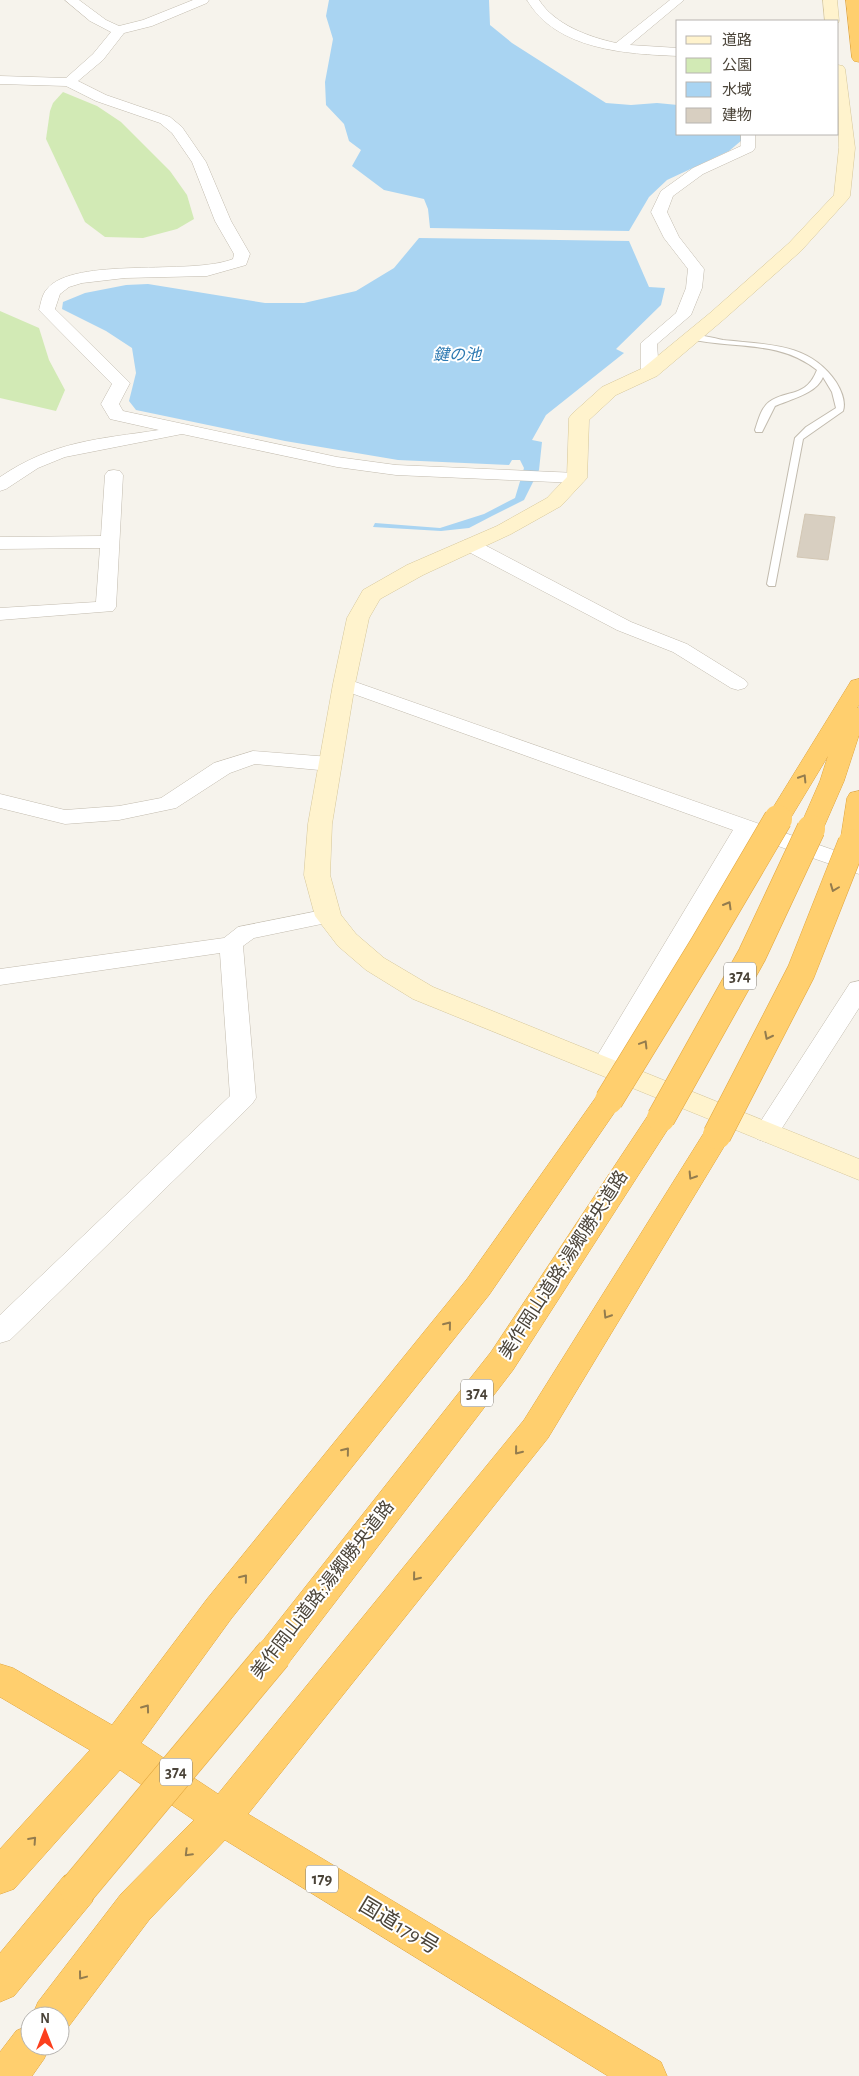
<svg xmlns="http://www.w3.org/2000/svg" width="859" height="2076" font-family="'Alegreya Sans','Noto Sans JP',sans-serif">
	<rect width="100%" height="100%" fill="#f6f3ec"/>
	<!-- green -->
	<g fill="#d2eab5">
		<polygon points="63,92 97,106 121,122 170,171 187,195 194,219 177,229 143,238 105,237 85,222 46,139 50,111 53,103"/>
		<polygon points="0,311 39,328 49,360 65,390 56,411 0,398"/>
	</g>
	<!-- water -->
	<g fill="#a9d4f2">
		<polygon points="329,0 489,0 490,25 512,43 606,103 631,105 657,103 678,105 678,134 740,134 742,140 729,151 667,180 649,197 629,231 430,228 428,209 424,199 384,190 352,166 361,150 349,141 344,124 326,105 325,82 333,39 326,16"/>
		<polygon points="419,238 629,241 649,287 665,288 661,305 616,349 624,353 546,415 532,440 542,442 539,470 524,500 492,516 469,528 441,531 373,527 375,523 440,528 484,514 515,498 524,468 520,460 512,460 509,465 398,460 285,441 136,410 129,401 136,373 132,348 106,331 62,309 63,302 85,293 126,285 148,284 265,303 304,303 356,291 394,268"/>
	</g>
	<!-- building -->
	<polygon fill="#d8cfc1" stroke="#d3c7b4" points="805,514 835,517 828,560 797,557"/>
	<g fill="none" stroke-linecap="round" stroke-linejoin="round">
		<!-- lane casing -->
		<g stroke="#c2bbae" stroke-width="2">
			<path id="lane" d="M689,335C700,334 712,338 723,340C766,345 809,342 836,382C841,390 846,402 843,411L803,439L775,586H769L767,584L795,438L806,427L836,408L832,392L823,377C816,394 791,399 775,406L762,432H756L755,430C758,421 761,408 769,402C788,389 806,398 817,370C780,340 734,349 689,339Z"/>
		</g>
		<!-- street casing -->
		<g stroke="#c2bbae" stroke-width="1">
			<g id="street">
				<path d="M65,0H79L106,20L119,26L143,20L193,0H209L207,3L152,26L124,33L103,60L78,81L106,95L170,117L182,127L206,162L231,221L250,254L246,265L207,276L125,278L82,283L69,287L60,294L55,309L130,383L119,404L123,411L337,457L396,465L577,473L583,474L586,478L583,482L577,483L396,475L337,467L182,434L65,457L38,468L6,489L0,491V477C53,441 99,439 159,430L110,419L101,404L112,384L39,310C41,303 42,294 47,289C74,256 190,276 233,259L234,254L215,221L192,162L172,133L160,123L96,101L66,86L0,84V76L66,78L93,54L111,32L90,21Z"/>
				<path d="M527,0H539C555,25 589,37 616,43L670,0H684L630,45L678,48V56C626,54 556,50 527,0Z"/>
				<polygon points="741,134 755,134 755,148 753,151 703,174 673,196 667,212 679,237 704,269 702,288 691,315 657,344 659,372 656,376 644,376 641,372 641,343 676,313 686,288 688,269 664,238 651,212 661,191 693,168 741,146"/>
				<polygon points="114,470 120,471 123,475 116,607 113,611 0,620 0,608 96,602 100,548 0,549 0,537 101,536 105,475 108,471"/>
				<polygon points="470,539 477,541 631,622 687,644 745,680 748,684 745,688 738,690 731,688 673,652 617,630 463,549 460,545 463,541"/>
				<polygon points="344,678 859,859 859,874 752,837 613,1072 604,1074 595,1072 591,1066 733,830 337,688 334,684 337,680"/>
				<polygon points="253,751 330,757 338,759 341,764 338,769 330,771 255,764 230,773 176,808 119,820 65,824 0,808 0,794 65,810 119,806 161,798 214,763"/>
				<polygon points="328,909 336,911 340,916 336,921 254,938 243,946 256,1098 252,1104 10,1340 0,1343 0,1315 230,1096 220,953 0,985 0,969 224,938 238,927"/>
				<polygon points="859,981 859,1008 775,1139 766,1142 757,1139 753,1133 757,1127 850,983"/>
			</g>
		</g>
		<!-- secondary casing -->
		<g stroke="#d6c79b" stroke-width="1">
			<g id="secondary">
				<polygon points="823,0 837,0 839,21 838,23 838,21 825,21"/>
				<polygon points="838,65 843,66 845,69 855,148 850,196 848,199 801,251 722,321 657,376 616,395 589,420 587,478 561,506 511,534 423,575 380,599 369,618 355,684 332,824 330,875 341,915 356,934 384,958 433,987 859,1159 859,1180 413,999 366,970 338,946 315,916 304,875 308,824 333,684 347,618 363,590 407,565 497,526 547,498 567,477 569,418 572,414 602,387 643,368 710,313 789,243 834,195 839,148"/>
			</g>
		</g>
		<!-- highway casing -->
		<g stroke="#e0a43c" stroke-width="1">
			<g id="highway">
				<polygon points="846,0 859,0 859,62 854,61 852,58"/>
				<polygon points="859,679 859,705 857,708 859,708 859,735 844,781 823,829 820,834 811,836 802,834 799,829 820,781 828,756 787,824 778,826 769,824 766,819 848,686 851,681"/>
				<polygon points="859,791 859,849 852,850 843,848 840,843 847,798 850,793"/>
				<polygon points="609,1090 619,1093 623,1100 489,1295 231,1619 141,1743 218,1794 524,1420 707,1128 717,1125 727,1128 731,1135 548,1438 248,1814 661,2062 667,2076 608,2076 225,1840 149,1920 66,2030 60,2032 60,2016 32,2016 38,2002 121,1894 194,1820 120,1770 14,1889 0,1894 0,1849 90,1750 0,1697 0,1664 13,1668 112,1725 207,1599 467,1279 599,1093"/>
				<polygon points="661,1108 671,1111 675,1118 513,1370 287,1665 274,1669 261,1665 256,1654 261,1643 491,1352 651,1111"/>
				<polygon points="78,1871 92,1876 97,1889 92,1902 14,1996 0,2002 0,1953 64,1876"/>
				<polygon points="30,2025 30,2046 50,2046 44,2059 32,2076 0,2076 0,2052 16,2031"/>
			</g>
		</g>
		<!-- lane -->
		<use href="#lane" fill="#fff" fill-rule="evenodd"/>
		<!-- street -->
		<use href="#street" fill="#fff" fill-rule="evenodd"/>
		<!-- secondary -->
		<use href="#secondary" fill="#fff3cd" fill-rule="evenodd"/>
		<!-- highway -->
		<use href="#highway" fill="#ffcf6e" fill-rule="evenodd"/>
		<!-- highway-bridge-far1 casing -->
		<g stroke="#e0a43c" stroke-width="29" stroke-linecap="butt">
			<g id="highway-bridge-far1">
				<polyline points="609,1100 704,945 778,819"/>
				<polyline points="661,1118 752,955 811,829"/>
				<polyline points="717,1135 801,972 852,843"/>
			</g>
		</g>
		<!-- highway-bridge casing -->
		<g stroke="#e0a43c" stroke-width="37" stroke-linecap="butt">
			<polyline id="highway-bridge" points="78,1889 274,1654"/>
		</g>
		<!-- highway-bridge-far1 -->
		<use href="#highway-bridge-far1" stroke="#ffcf6e" stroke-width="28"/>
		<!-- highway-bridge -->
		<use href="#highway-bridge" stroke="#ffcf6e" stroke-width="36"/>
	</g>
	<!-- one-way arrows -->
	<defs><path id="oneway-chevron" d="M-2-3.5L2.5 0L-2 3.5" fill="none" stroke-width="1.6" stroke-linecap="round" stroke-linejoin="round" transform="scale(1.25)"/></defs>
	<g stroke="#937c4e">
		<use href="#oneway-chevron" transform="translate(803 778) rotate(-58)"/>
		<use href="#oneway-chevron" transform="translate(834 888) rotate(111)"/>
		<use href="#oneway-chevron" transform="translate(728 905) rotate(-60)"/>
		<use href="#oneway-chevron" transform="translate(768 1036) rotate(117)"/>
		<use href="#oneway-chevron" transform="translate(644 1044) rotate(-59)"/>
		<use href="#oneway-chevron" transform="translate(692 1176) rotate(122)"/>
		<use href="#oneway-chevron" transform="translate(607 1315) rotate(122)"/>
		<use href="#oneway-chevron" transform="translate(448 1325) rotate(-51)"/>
		<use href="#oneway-chevron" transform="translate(346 1451) rotate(-51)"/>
		<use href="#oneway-chevron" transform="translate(518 1451) rotate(129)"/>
		<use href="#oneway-chevron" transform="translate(416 1577) rotate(129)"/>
		<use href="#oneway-chevron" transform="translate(244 1578) rotate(-51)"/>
		<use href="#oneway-chevron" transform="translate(146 1708) rotate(-54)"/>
		<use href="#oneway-chevron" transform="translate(33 1840) rotate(-48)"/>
		<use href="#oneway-chevron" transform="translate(188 1853) rotate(135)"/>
		<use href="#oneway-chevron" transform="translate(82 1976) rotate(127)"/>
	</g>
	<g text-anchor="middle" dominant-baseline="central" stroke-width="4" stroke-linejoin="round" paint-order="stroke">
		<!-- far-water labels -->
		<g font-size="16" font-style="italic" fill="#2e7ab2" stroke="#fff">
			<text x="457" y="355">鍵の池</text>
		</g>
		<!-- shield labels -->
		<g fill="#fff" stroke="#817c74" stroke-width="1">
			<rect x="724" y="962.5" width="32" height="27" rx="4"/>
			<rect x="461" y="1379.5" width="32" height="27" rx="4"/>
			<rect x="160" y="1758.5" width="32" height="27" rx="4"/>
			<rect x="306" y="1865.5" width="32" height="27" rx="4"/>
		</g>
		<g font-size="16" font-weight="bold" fill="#4b4439">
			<text x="740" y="976">374</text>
			<text x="477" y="1393">374</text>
			<text x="176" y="1772">374</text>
			<text x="322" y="1879">179</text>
		</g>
		<!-- street labels -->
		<g font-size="18" fill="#4b4439" stroke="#fff">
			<text transform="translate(564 1265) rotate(-57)">美作岡山道路;湯郷勝央道路</text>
			<text transform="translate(323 1590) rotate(-52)">美作岡山道路;湯郷勝央道路</text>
		</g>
		<!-- near-street labels -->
		<g font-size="21" fill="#4b4439" stroke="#fff">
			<text transform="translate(399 1926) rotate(31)">国道179号</text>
		</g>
	</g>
	<!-- legend -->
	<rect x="676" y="20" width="162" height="115" fill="#ffffff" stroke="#b7b4b0"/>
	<rect x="686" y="36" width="25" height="8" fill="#fff3cd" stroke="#b7b4b0"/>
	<text x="722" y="45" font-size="15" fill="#4b4439">道路</text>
	<rect x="686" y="58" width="25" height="15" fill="#d2eab5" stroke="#b7b4b0"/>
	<text x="722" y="70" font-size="15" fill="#4b4439">公園</text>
	<rect x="686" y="82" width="25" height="15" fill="#a9d4f2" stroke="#b7b4b0"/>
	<text x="722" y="95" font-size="15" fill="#4b4439">水域</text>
	<rect x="686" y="108" width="25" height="15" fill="#d8cfc1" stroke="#b7b4b0"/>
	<text x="722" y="120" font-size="15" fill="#4b4439">建物</text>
	<!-- north arrow -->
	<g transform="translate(45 2031)"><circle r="24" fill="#ffffff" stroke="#b7b4b0"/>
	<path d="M0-4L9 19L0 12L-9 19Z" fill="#fc3f1d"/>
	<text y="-8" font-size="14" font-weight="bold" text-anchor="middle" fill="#4b4439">N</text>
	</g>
</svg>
